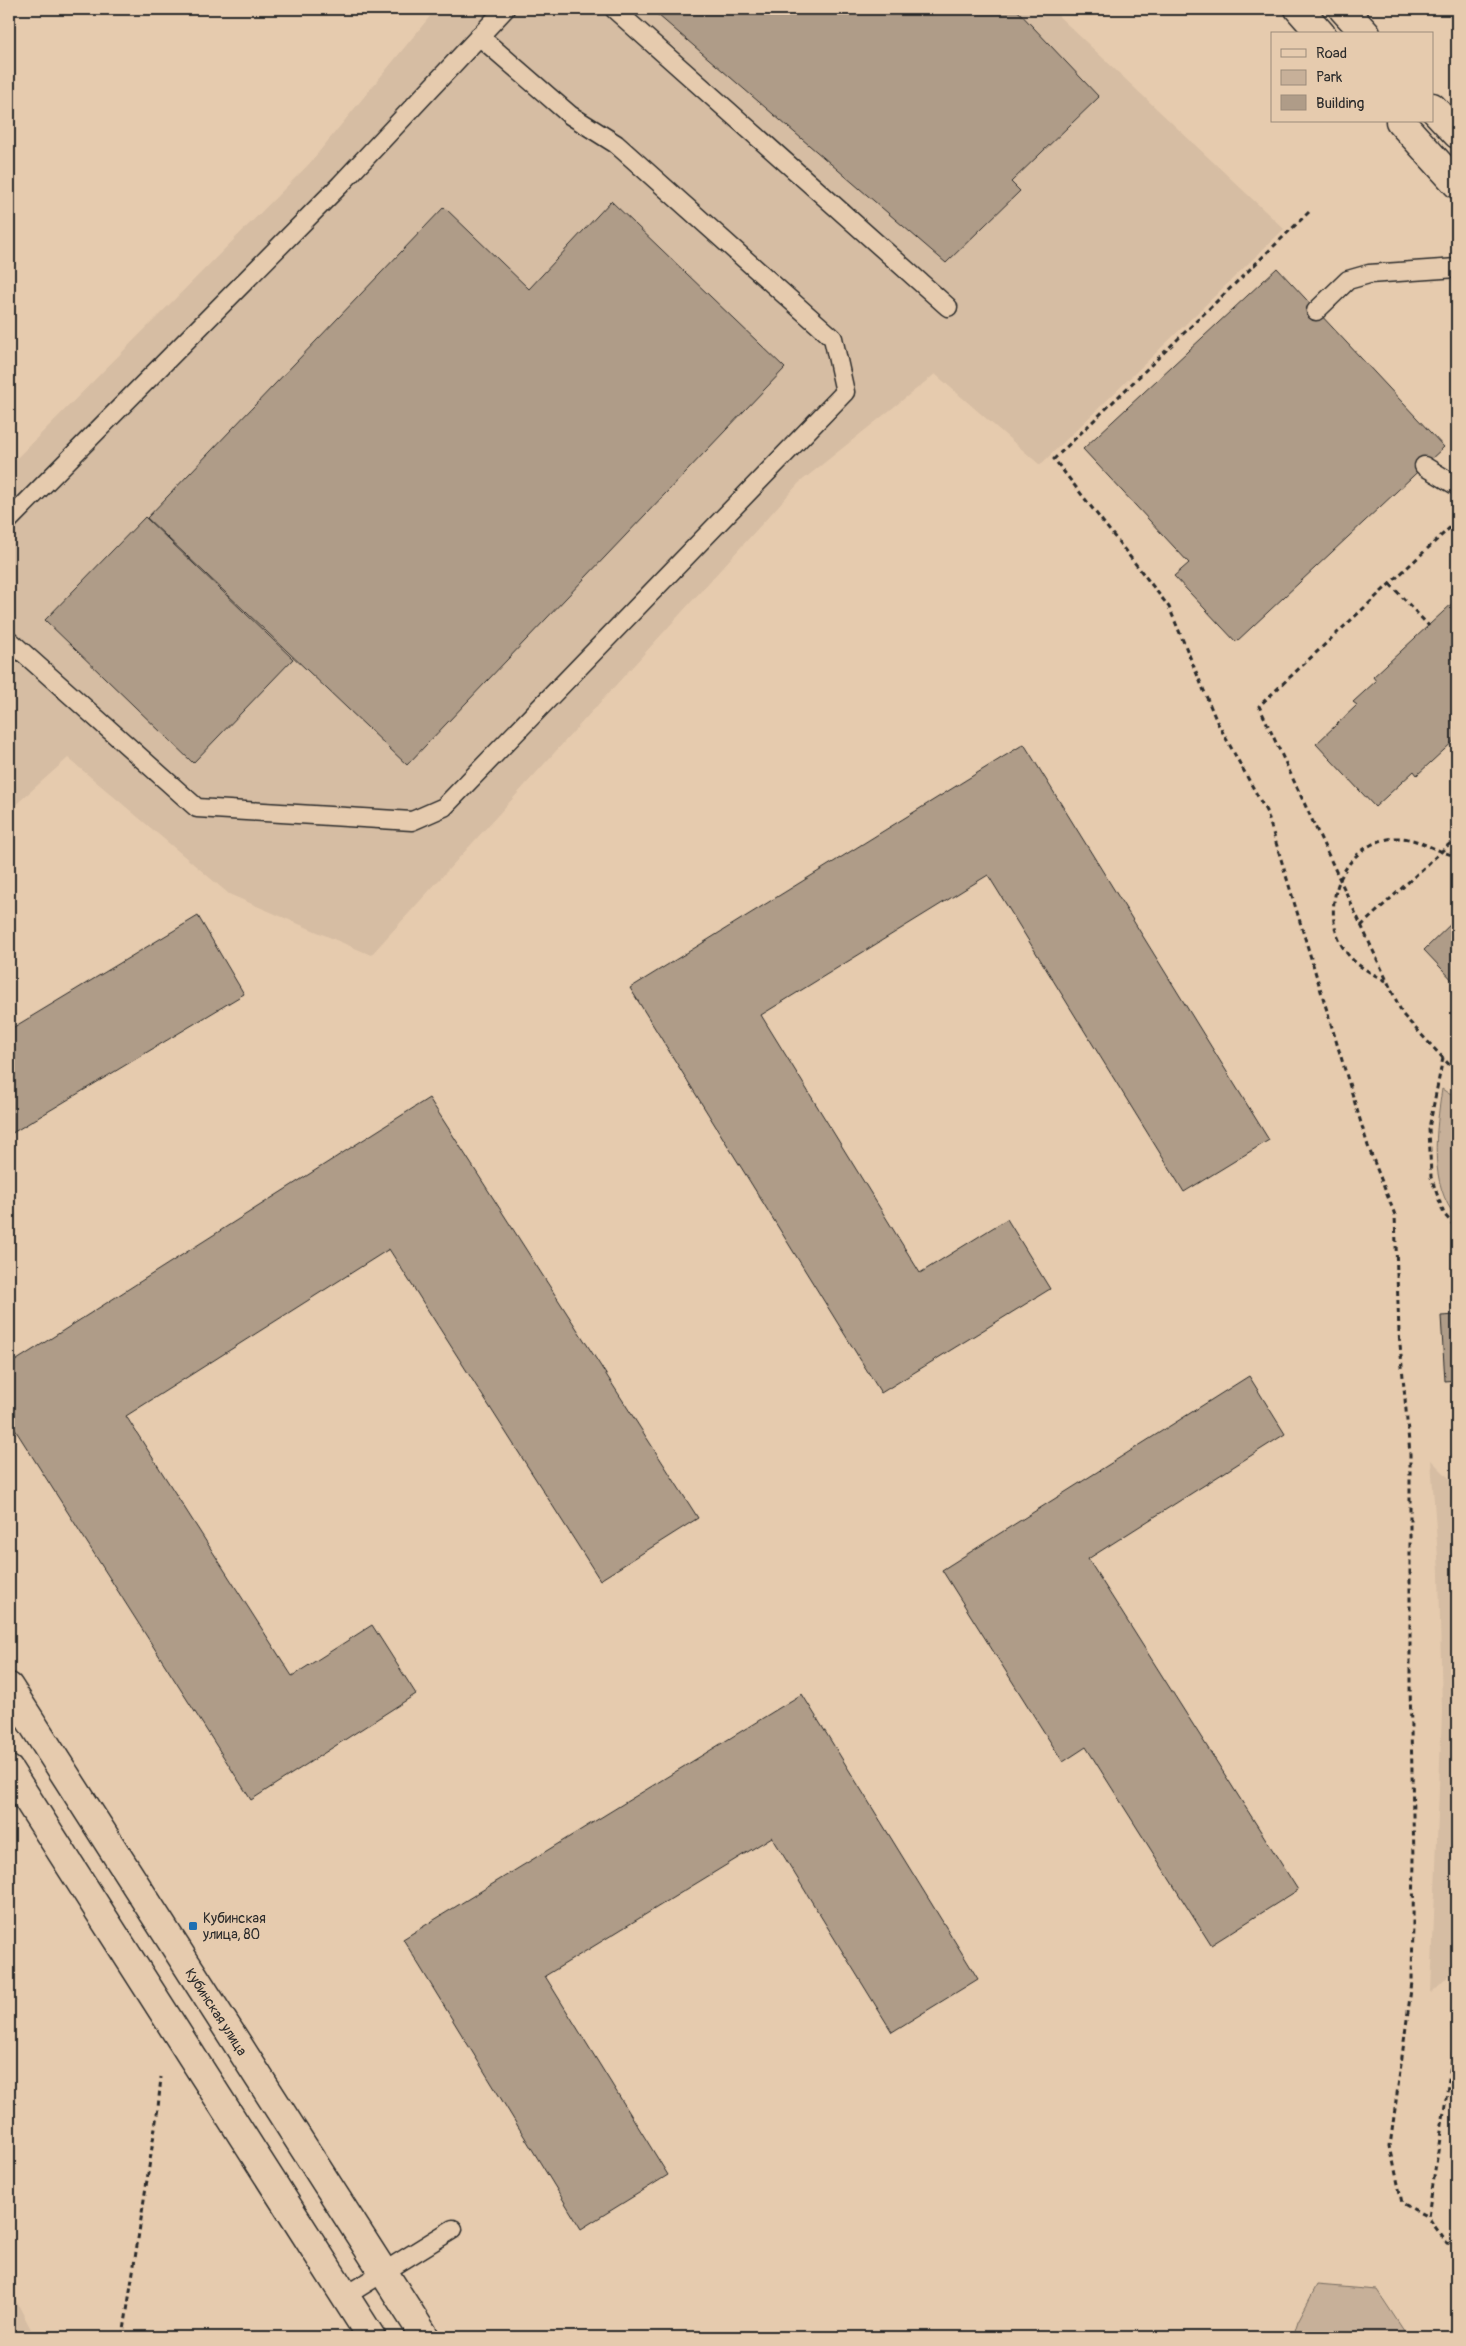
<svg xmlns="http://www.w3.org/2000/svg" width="1466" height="2346" font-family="Pangolin,sans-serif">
	<rect width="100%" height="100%" fill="#e6cbae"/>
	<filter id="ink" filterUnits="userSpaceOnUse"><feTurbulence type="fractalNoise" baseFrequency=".02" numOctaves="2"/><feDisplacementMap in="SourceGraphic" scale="10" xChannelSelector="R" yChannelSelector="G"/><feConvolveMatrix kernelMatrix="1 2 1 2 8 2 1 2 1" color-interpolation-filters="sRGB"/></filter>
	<g filter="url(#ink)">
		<!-- built -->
		<g fill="#d6bda3">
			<polygon points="436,9 1051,9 1284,229 1040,465 935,374 799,483 371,955 229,894 68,758 12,808 9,807 9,466 309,164"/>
			<polygon points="1431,1460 1457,1486 1457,1968 1431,1993 1442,1712 1439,1571"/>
			<polygon points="9,2287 35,2337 9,2337"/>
		</g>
		<!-- green -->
		<g fill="#c7b099" stroke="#796e62">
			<path d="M1442,1089L1457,1099V1218C1428,1184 1436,1130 1442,1089Z"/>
			<polygon points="1317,2285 1377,2290 1408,2337 1293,2337 1298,2321"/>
		</g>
		<!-- building -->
		<g fill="#af9c88" stroke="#2b2b2b">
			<polygon points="651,9 1016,9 1099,97 1011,182 1020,191 946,263"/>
			<polygon points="611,201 785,368 407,765 147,518 444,207 529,289"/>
			<polygon points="1277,268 1444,447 1236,642 1174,576 1189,563 1083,449"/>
			<polygon points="145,517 293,659 193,763 45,620"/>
			<polygon points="1457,599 1457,738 1417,775 1414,771 1375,807 1316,744 1357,705 1353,702 1376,681 1373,677"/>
			<polygon points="1024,744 1269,1140 1184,1192 988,875 761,1015 920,1273 1007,1219 1050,1289 881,1393 630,988"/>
			<polygon points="198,916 244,994 9,1135 9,1030"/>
			<polygon points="1457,918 1457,985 1424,950"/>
			<polygon points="429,1098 698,1518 600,1580 389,1249 126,1416 292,1676 372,1625 416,1694 251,1800 9,1420 9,1365"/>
			<polygon points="1457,1315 1457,1380 1445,1381 1441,1316"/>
			<polygon points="1249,1376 1285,1434 1088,1559 1298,1890 1211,1945 1086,1747 1063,1762 942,1570"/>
			<polygon points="802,1694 978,1979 892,2032 772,1837 545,1976 668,2175 581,2229 403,1939"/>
		</g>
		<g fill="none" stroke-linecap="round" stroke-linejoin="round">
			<!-- service casing -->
			<g stroke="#2b2b2b" stroke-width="21">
				<g id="service">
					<polyline points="614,9 948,307"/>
					<polyline points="1316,311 1348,280 1369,274 1457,268"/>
					<polyline points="1424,466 1457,486"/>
					<polyline points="9,520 340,185 505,9"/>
					<polyline points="9,640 197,808 412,821 444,807 845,392 833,338 616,144 570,115 479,36"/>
					<polyline points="345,2296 453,2229"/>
				</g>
			</g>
			<!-- minor casing -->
			<g stroke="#2b2b2b" stroke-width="31">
				<g id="minor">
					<polyline points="1299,9 1321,34"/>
					<polyline points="1343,9 1366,34"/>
					<polyline points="1432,107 1457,134"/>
					<polyline points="1400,121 1457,184"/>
				</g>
			</g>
			<!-- secondary casing -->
			<g stroke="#2b2b2b" stroke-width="31">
				<g id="secondary">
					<polyline points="9,1687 425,2337"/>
					<polyline points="9,1770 371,2337"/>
				</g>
			</g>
			<!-- path -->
			<g stroke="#2b2b2b" stroke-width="3" stroke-dasharray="5 4" stroke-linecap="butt">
				<polyline points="1309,212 1054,459 1169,607 1217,722 1267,813 1368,1146 1395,1215 1399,1333 1410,1454 1410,1686 1414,1858 1412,1982 1390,2146 1402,2203 1428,2217"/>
				<polyline points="1457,521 1259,706 1403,1015 1457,1073"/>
				<polyline points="1390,584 1429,626"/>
				<polyline points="1361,926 1457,837"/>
				<path d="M1386,981C1371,973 1356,966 1346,952C1316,911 1342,841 1396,838C1418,837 1435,852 1457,856"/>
				<polyline points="1443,1058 1429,1128 1431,1177 1444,1214 1457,1229"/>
				<polyline points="1457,2043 1454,2046 1428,2217 1447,2243 1457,2245"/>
				<polyline points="123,2337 158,2108 161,2077"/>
			</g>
			<!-- service -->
			<use href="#service" stroke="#e6cbae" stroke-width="18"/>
			<!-- minor -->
			<use href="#minor" stroke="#e6cbae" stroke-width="28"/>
			<!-- secondary -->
			<use href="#secondary" stroke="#e6cbae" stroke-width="28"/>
		</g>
	</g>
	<!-- markers -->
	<rect fill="#1f6fb2" stroke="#e6cbae" stroke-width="2" x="188" y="1921" width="10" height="10" rx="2.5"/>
	<g text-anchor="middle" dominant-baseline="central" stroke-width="4" stroke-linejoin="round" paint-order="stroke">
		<!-- poi labels -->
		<g font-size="14" fill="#2b2b2b" stroke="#e6cbae" text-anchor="start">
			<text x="203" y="1918">Кубинская<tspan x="203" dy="16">улица, 80</tspan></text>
		</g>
		<!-- street labels -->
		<g font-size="14" fill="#2b2b2b" stroke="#e6cbae">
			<text transform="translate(216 2012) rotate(57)">Кубинская улица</text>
		</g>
	</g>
	<!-- margin -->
	<rect width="1466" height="2346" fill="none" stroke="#e6cbae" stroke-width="30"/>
	<rect x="15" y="15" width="1436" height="2316" fill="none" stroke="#2b2b2b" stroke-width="2" filter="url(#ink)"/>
	<!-- legend -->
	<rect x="1271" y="32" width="162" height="90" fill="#e6cbae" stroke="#9b8b7a"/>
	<rect x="1281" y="49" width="25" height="8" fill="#e6cbae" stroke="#9b8b7a"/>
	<text x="1316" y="58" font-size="15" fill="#2b2b2b">Road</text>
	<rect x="1281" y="70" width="25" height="15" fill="#c7b099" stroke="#9b8b7a"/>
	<text x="1316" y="82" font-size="15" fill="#2b2b2b">Park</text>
	<rect x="1281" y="95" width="25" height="15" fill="#af9c88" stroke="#9b8b7a"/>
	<text x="1316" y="108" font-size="15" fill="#2b2b2b">Building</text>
</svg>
